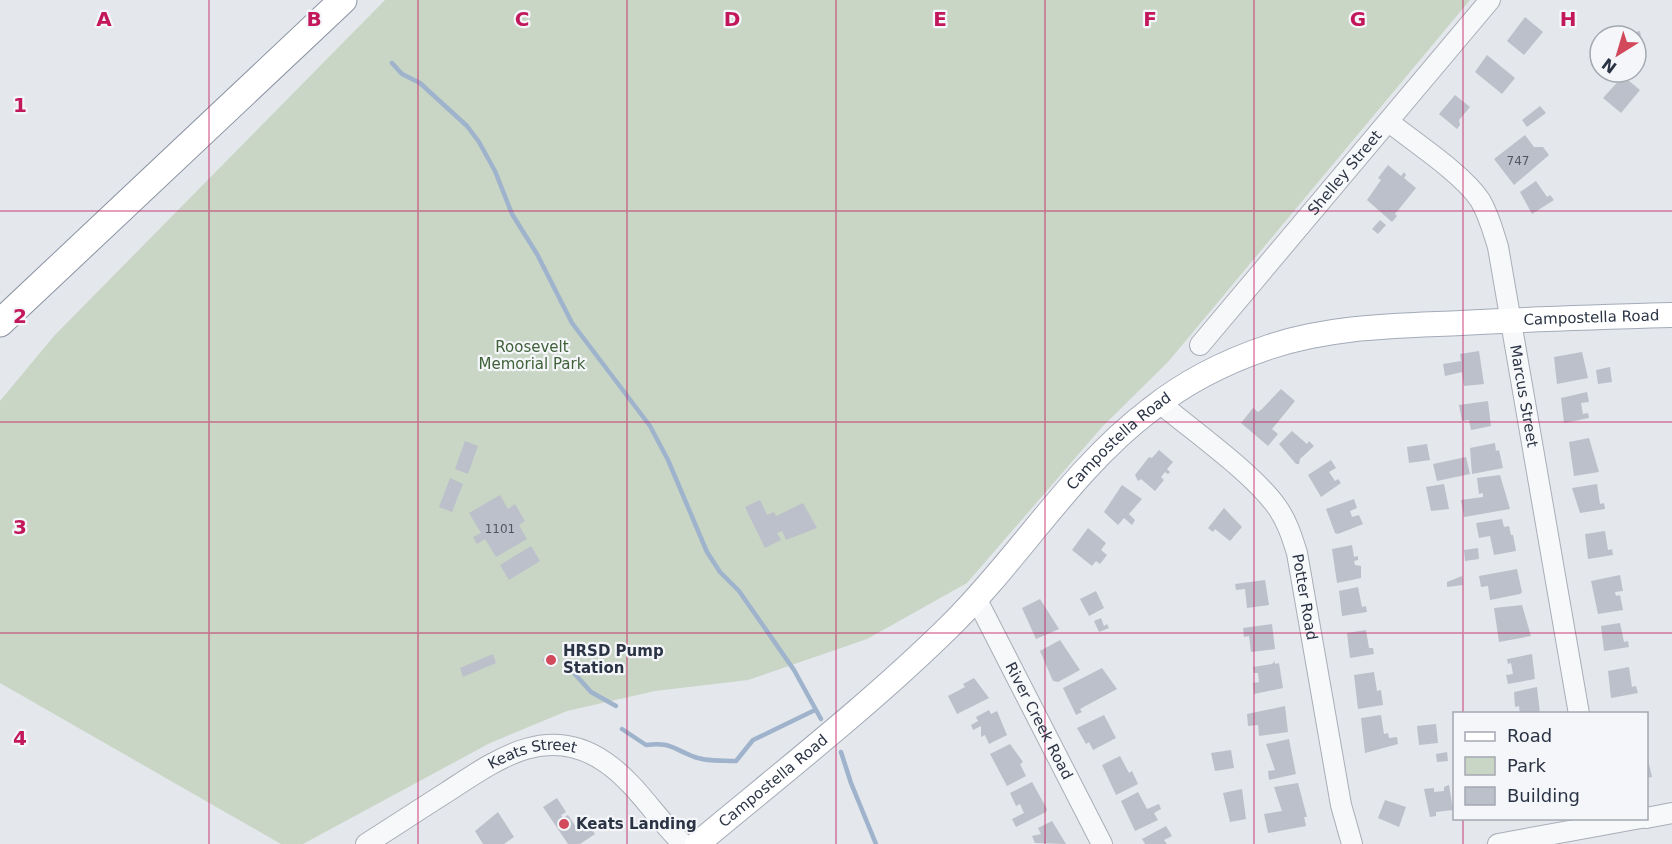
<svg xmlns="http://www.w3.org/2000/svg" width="1672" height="844" font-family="'DejaVu Sans',sans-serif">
	<rect width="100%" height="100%" fill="#e4e7ec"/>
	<!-- green -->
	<polygon fill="#c9d6c5" points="385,0 1470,0 1168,362 1102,427 967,583 867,639 748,680 655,691 567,711 490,743 303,844 281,844 0,683 0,401 54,336"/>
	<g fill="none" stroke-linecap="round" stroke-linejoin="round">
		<!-- stream -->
		<g stroke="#9fb4cc" stroke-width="4.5">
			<polyline points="392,63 402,74 420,83 444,105 467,126 479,142 495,171 512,214 537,254 572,323 650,426 668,460 707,552 720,572 739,591 794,670 821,719"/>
			<polyline points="574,673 591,692 616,706"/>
			<path d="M622,729L646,745C670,742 672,748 692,756C705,762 723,760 736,761L753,740L815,710"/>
			<polyline points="841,752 851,783 876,844"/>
		</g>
	</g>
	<!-- building -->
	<g fill="#bbc0ca">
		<polygon points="1525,17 1543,32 1524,55 1507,41"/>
		<polygon points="1640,31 1643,49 1636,50 1636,36 1617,36"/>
		<polygon points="1487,55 1515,78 1502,94 1475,72"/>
		<polygon points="1623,76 1640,90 1621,113 1603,98"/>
		<polygon points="1455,95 1470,107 1459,120 1460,125 1457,129 1439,114"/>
		<polygon points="1540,106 1546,113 1527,127 1522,120"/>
		<polygon points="1525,135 1534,147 1543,147 1549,155 1514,185 1494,159"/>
		<polygon points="1388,165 1401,176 1404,172 1406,175 1404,178 1416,188 1395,214 1397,216 1392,222 1367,200 1381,180 1378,178"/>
		<polygon points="1536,181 1547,197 1550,195 1554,200 1532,214 1520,192"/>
		<polygon points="1380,220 1386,225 1378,234 1372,229"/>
		<polygon points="1479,351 1484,384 1464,386 1462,372 1445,376 1443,364 1461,361 1460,354"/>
		<polygon points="1582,352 1588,378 1557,384 1554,357"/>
		<polygon points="1610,367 1612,382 1598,384 1596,370"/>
		<polygon points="1281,389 1295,401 1272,429 1278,434 1268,446 1241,423 1253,408 1258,412 1262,409"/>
		<polygon points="1587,392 1589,402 1581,403 1583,414 1588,413 1589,418 1564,423 1561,398"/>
		<polygon points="1488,401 1491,426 1471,430 1469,420 1462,421 1459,405"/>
		<polygon points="1292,431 1307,444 1309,441 1314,446 1300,459 1299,464 1296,464 1279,444"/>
		<polygon points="1589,438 1599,472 1574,476 1569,442"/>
		<polygon points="465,441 478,446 468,474 455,469"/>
		<polygon points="1495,443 1496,451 1499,450 1503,468 1472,474 1470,448"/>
		<polygon points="1427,444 1430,460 1409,463 1407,447"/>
		<polygon points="1159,450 1173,462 1167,469 1170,472 1168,474 1165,472 1161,477 1164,480 1155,491 1141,479 1138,481 1135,475 1149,457 1152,458"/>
		<polygon points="1466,457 1470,474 1437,481 1433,464"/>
		<polygon points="1331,460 1336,468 1329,472 1335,481 1338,479 1341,483 1321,497 1308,475"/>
		<polygon points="1500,475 1510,509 1464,517 1461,500 1483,497 1483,493 1479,494 1477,478"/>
		<polygon points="450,478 463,484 452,512 439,507"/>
		<polygon points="1444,484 1449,509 1431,511 1426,487"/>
		<polygon points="1597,484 1600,504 1604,503 1605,509 1580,513 1572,488"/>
		<polygon points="1122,485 1142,499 1129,514 1135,520 1132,525 1124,518 1118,525 1104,512"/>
		<polygon points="500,495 508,509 515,504 525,521 519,525 527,539 496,557 485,539 477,544 473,537 481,533 469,513"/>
		<polygon points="1354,499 1357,508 1350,511 1352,517 1359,515 1363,524 1338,534 1335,533 1326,509"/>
		<polygon points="760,500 767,515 774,512 776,516 803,503 817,528 786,540 782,531 777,533 781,540 765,548 745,507"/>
		<polygon points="1224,508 1242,527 1230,541 1215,529 1213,532 1208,528"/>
		<polygon points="1502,519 1504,527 1509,526 1511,535 1513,535 1516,551 1494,555 1490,536 1479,538 1476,523"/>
		<polygon points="1088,528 1106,543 1101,550 1107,555 1100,564 1096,561 1092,566 1072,550"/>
		<polygon points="1605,531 1608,550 1612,549 1613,555 1588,559 1585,534"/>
		<polygon points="1352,545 1354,557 1358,556 1358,560 1354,561 1355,565 1361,566 1361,578 1337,583 1332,549"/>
		<polygon points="531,546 540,561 509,580 500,565"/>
		<polygon points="1478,548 1479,559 1465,561 1464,550"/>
		<polygon points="1517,569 1522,592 1520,594 1490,600 1488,586 1481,587 1479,576"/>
		<polygon points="1620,575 1623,591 1615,592 1616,596 1620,595 1623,610 1598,614 1591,581"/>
		<polygon points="1462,576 1463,585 1447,587 1447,582"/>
		<polygon points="1265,580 1269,605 1247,608 1245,589 1236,590 1235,584"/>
		<polygon points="1358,587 1362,607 1366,606 1367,612 1342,616 1339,591"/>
		<polygon points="1096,591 1104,608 1089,616 1080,599"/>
		<polygon points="1040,599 1059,629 1036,639 1022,608"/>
		<polygon points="1522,605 1531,636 1499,642 1494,608"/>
		<polygon points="1101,618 1104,626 1107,624 1109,628 1099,632 1094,621"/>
		<polygon points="1620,623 1624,642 1628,641 1629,647 1604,651 1601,626"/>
		<polygon points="1272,624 1275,649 1251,652 1249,636 1244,637 1243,628"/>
		<polygon points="1366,630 1369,648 1373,648 1374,654 1350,658 1347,633"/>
		<polygon points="1060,640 1080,670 1058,682 1053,681 1040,651"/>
		<polygon points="551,651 560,660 550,669 542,660"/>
		<polygon points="493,654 496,663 463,677 460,668"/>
		<polygon points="1532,654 1535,679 1508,684 1506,675 1513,674 1511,663 1508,664 1507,659"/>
		<polygon points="1275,661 1275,664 1279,663 1283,688 1254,694 1253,683 1259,682 1258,673 1254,673 1253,667 1272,664"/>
		<polygon points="1629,667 1632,687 1636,686 1638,693 1611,698 1608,671"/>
		<polygon points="1102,668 1117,689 1080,709 1082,712 1076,715 1063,688"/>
		<polygon points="1374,672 1377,691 1381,690 1383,705 1358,709 1354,675"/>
		<polygon points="974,678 989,698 957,714 948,696 965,687 963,684"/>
		<polygon points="1537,687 1540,714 1520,714 1519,706 1515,707 1514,692"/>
		<polygon points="1285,706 1288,732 1259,736 1258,725 1248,726 1247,714"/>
		<polygon points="989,710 991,714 997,711 1007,735 989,744 985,735 981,737 981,726 973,730 971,725 978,721 976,717"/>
		<polygon points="1104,715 1116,738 1093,750 1089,742 1086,744 1077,728"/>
		<polygon points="1381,715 1384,734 1388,733 1389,738 1397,737 1398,744 1365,753 1361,718"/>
		<polygon points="1436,724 1438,743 1419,745 1417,726"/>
		<polygon points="1289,739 1296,774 1269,780 1268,771 1275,770 1266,744"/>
		<polygon points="1010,744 1023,762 1020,764 1026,776 1007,786 990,754"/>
		<polygon points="1231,750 1234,768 1215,771 1211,753"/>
		<polygon points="1646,751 1652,777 1646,778"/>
		<polygon points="1447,752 1448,761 1437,762 1436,754"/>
		<polygon points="1120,756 1129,773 1132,771 1138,784 1116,795 1102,765"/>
		<polygon points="1032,782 1047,809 1046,812 1016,827 1012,819 1024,813 1020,804 1016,806 1010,793"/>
		<polygon points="1298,783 1307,817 1304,817 1306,826 1268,833 1264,814 1282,811 1274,787"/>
		<polygon points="1449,785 1453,810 1436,812 1436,816 1430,817 1424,789 1434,788 1434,792 1444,791 1444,787"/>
		<polygon points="1242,789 1246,819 1230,822 1223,793"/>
		<polygon points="1138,792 1147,809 1159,804 1161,809 1154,813 1158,820 1135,831 1121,801"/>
		<polygon points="557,798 566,812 561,815 563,818 568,815 576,827 586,820 595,834 580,844 568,844 543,807"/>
		<polygon points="1385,800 1406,807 1399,827 1378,818"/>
		<polygon points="498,812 514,837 504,844 483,844 475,831"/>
		<polygon points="1052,821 1066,844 1035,843 1032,836 1041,834 1038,828"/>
		<polygon points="1166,826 1172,836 1164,840 1167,844 1145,844 1142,839"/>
	</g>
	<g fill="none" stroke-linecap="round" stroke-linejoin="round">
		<!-- minor casing -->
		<g stroke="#a9aeb7" stroke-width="22">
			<g id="minor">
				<path id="s1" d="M1389,122C1414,142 1463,174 1480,200C1489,215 1493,231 1498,247L1579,714"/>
				<path id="s2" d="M1200,345L1490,0"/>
				<path id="s3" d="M1160,403C1193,431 1253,473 1277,507C1287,521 1292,537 1297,553L1341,805L1352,844"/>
				<path id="s4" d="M976,598L1102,844"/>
				<polyline points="1646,818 1672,813"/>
				<path id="s5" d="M366,844C393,827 420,809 447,792C496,760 547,722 605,762C636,783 656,818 683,844"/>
				<polyline points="1498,844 1641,818"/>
			</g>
		</g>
		<!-- major casing -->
		<g stroke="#a3abb8" stroke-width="26">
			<g id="major">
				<path id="s6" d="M697,844C782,773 872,703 951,625C1020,557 1072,469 1150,410C1185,382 1227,361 1269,347C1331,326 1396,326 1461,323C1531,319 1601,317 1672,315"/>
			</g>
		</g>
		<!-- highway casing -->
		<g stroke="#8b94a3" stroke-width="29">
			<polyline id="highway" points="0,323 343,0"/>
		</g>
		<!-- minor -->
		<use href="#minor" stroke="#f7f8fa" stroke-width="20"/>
		<!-- major -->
		<use href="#major" stroke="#fff" stroke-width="24"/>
		<!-- highway -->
		<use href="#highway" stroke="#fff" stroke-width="27"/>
	</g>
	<!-- grid -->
	<path fill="none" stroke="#c2185b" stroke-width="1.5" stroke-opacity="0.55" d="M209,0V844M418,0V844M627,0V844M836,0V844M1045,0V844M1254,0V844M1463,0V714M0,211H1672M0,422H1672M0,633H1672M1463,818V844"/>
	<!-- markers -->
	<g fill="#d1495b" stroke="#f4f6f9" stroke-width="2">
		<circle cx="551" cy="660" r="6"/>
		<circle cx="564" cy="824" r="6"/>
	</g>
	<g text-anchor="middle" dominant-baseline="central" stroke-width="4.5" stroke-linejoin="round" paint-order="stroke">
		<!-- number labels -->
		<g font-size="12" fill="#4f5766">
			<text x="1518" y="161">747</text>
			<text x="500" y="529">1101</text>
		</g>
		<!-- street labels -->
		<g font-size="15" fill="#2b3445" stroke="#f4f6f9">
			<text stroke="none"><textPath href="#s2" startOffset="225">Shelley Street</textPath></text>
			<text stroke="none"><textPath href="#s6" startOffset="1089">Campostella Road</textPath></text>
			<text stroke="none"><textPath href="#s1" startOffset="322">Marcus Street</textPath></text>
			<text stroke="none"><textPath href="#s6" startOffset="585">Campostella Road</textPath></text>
			<text stroke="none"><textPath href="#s3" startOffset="252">Potter Road</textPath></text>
			<text stroke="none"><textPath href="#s4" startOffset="138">River Creek Road</textPath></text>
			<text stroke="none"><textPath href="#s5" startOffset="192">Keats Street</textPath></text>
			<text stroke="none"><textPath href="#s6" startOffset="99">Campostella Road</textPath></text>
		</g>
		<!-- park labels -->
		<g font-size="15" fill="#3f6138" stroke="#f4f6f9">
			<text x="532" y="347">Roosevelt<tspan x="532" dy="17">Memorial Park</tspan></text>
		</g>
		<!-- poi labels -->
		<g font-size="15" font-weight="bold" fill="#2b3445" stroke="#f4f6f9" text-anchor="start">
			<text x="563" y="651">HRSD Pump<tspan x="563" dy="17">Station</tspan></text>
			<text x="576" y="824">Keats Landing</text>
		</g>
	</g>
	<g font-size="20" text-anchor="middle" font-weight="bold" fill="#c2185b" stroke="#f4f6f9" stroke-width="4.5" stroke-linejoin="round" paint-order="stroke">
		<text x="104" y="26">A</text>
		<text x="314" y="26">B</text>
		<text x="522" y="26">C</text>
		<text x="732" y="26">D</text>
		<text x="940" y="26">E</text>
		<text x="1150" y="26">F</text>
		<text x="1358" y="26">G</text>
		<text x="1568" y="26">H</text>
		<text x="20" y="112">1</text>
		<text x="20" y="323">2</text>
		<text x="20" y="534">3</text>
		<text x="20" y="745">4</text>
	</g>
	<!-- legend -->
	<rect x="1453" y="712" width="195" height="108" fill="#f4f6f9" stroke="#a4a8b1" stroke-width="1.5"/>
	<rect x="1465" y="732" width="30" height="9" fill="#ffffff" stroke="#a4a8b1" stroke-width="1.5"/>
	<text x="1507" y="742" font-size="18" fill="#2b3445">Road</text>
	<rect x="1465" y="757" width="30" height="18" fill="#c9d6c5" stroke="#a4a8b1" stroke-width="1.5"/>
	<text x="1507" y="772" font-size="18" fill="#2b3445">Park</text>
	<rect x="1465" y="787" width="30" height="18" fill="#bbc0ca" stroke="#a4a8b1" stroke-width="1.5"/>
	<text x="1507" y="802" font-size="18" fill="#2b3445">Building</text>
	<!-- north arrow -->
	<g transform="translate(1618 54) rotate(217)"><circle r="28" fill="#f4f6f9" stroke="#a4a8b1" stroke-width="1.5"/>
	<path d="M0-4.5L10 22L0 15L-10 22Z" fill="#d1495b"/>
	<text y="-9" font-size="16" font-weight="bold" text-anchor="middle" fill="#2b3445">N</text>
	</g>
</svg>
